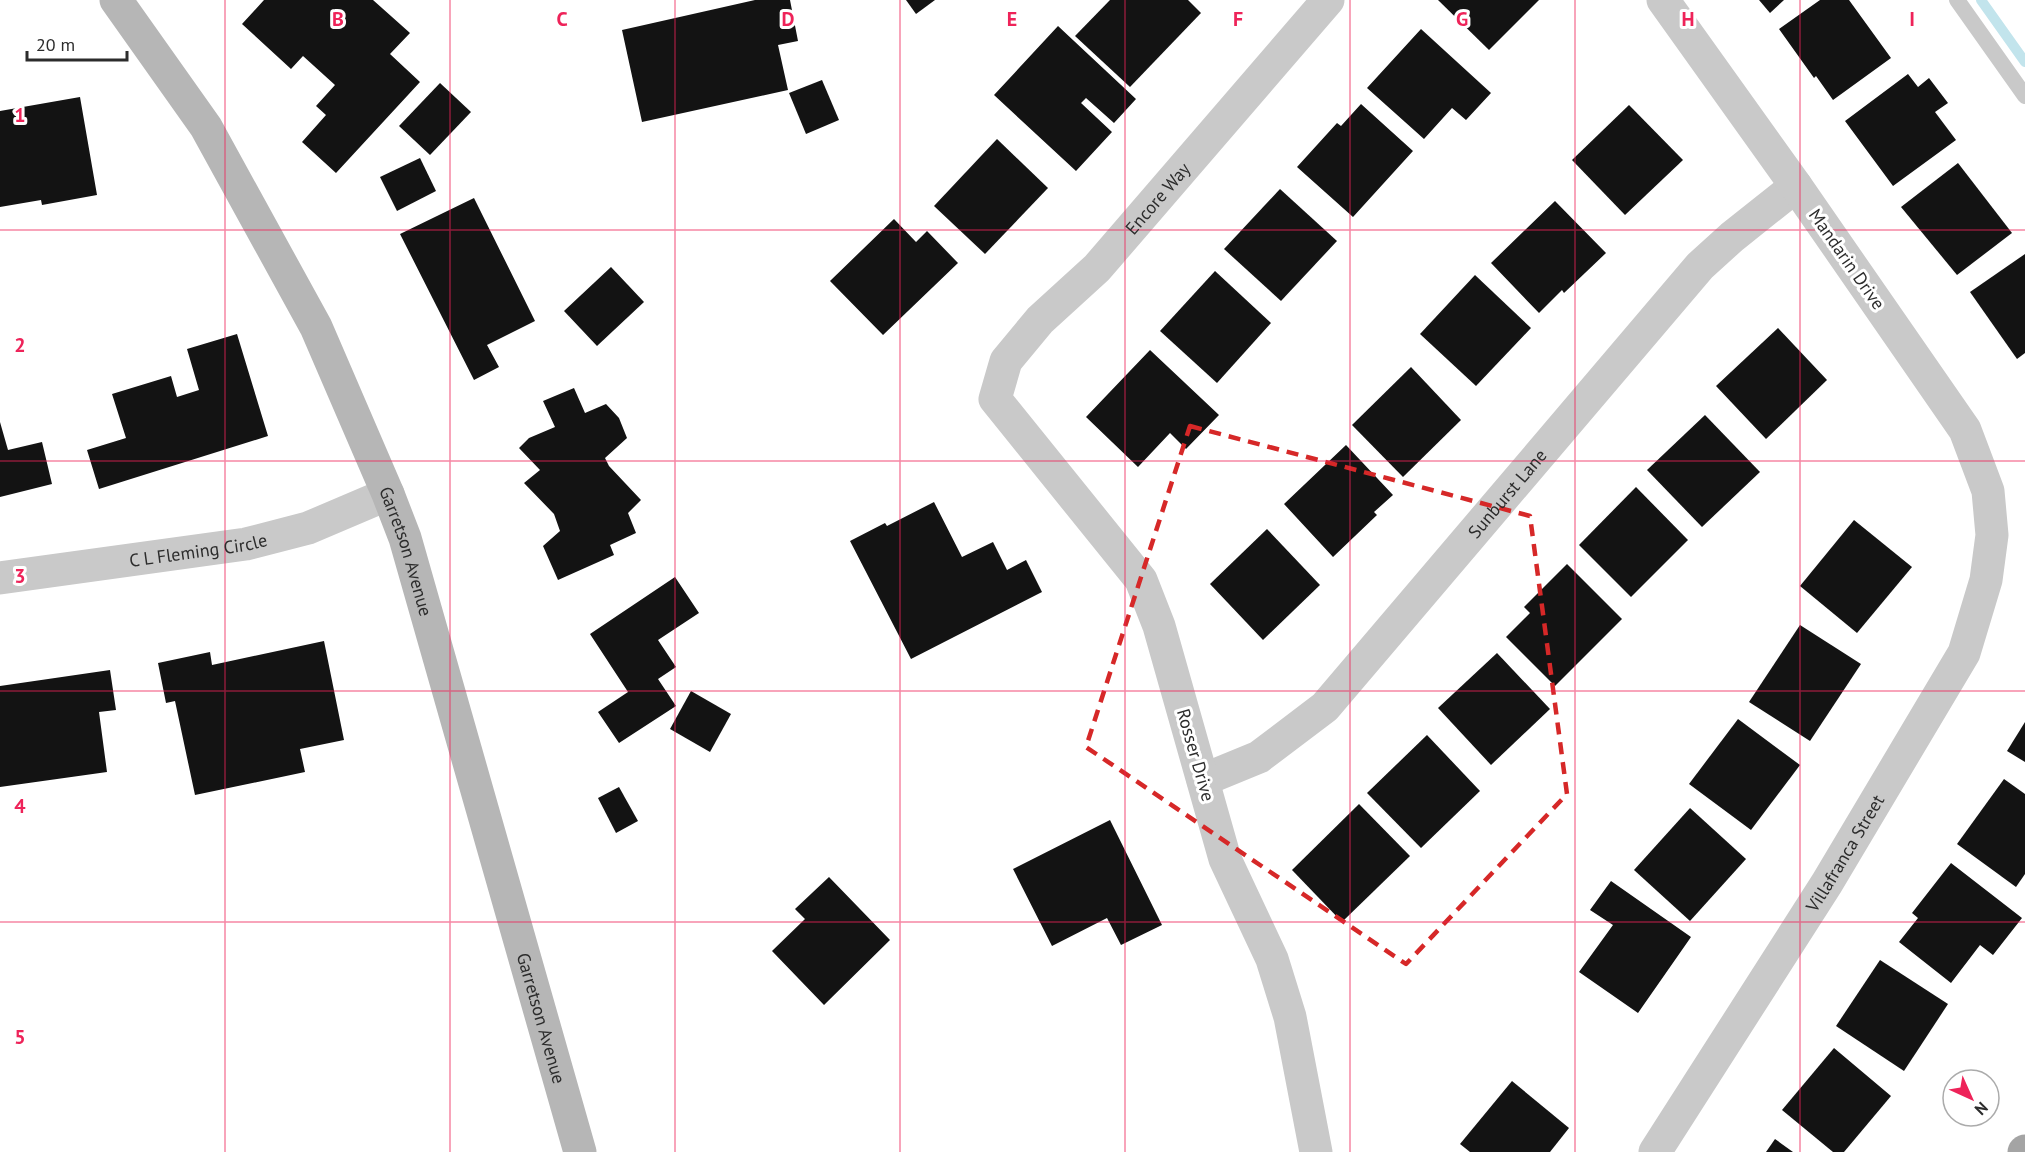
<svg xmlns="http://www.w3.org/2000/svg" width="2025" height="1152" font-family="'PT Sans',sans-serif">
	<rect width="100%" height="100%" fill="#fff"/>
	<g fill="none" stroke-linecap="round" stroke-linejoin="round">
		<!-- stream -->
		<polyline stroke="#c2e4ec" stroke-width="10" points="1981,0 2025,62"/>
	</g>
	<!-- building -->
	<g fill="#131313">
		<polygon points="264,0 373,0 410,33 390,54 420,82 336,173 302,142 326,115 316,106 335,85 303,56 291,69 242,24"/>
		<polygon points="755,0 790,0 798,41 778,45 788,90 642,122 622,30"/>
		<polygon points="906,0 935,0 916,14"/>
		<polygon points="1110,0 1188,0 1201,13 1130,87 1075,36"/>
		<polygon points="1438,0 1539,0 1489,50"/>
		<polygon points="1759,0 1784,0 1770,13"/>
		<polygon points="1820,0 1849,0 1891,58 1833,100 1816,76 1814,78 1779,29"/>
		<polygon points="1058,26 1136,99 1114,123 1086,98 1081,103 1112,132 1076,171 994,95"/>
		<polygon points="1421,29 1491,93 1466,120 1452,108 1424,139 1367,88"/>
		<polygon points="1908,74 1918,87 1929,78 1948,103 1935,112 1956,140 1893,186 1845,121"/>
		<polygon points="822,80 839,120 806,134 789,93"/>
		<polygon points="440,83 471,112 430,155 399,126"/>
		<polygon points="80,97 97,195 42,205 41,200 0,207 0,111"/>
		<polygon points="1361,104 1413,151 1353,217 1297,167 1337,123 1341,126"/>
		<polygon points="1629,105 1683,160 1625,215 1572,160"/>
		<polygon points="997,139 1048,188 985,254 934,206"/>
		<polygon points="420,158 436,191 397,211 380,177"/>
		<polygon points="1958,163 2012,233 1957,275 1901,207"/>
		<polygon points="1280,189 1337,241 1281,301 1224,249"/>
		<polygon points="474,198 535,321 487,345 499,367 474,380 400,234"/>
		<polygon points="1555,201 1606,253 1564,293 1562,290 1539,313 1491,263"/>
		<polygon points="894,219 916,242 927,231 958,263 883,335 830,281"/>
		<polygon points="2025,254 2025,353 2017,359 1970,292"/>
		<polygon points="611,267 644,302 597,346 564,311"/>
		<polygon points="1215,271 1271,323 1217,383 1160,331"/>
		<polygon points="1475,275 1531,328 1476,386 1420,334"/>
		<polygon points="1778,328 1827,380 1766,439 1716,386"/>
		<polygon points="237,334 268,436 99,489 87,450 126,438 112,394 171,376 177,397 199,390 187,349"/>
		<polygon points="1150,350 1219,415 1186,449 1170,433 1138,467 1086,417"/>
		<polygon points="1411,367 1461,420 1403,477 1352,425"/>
		<polygon points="574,388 585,413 606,404 619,418 627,438 605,458 609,466 641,500 628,513 636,533 610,545 614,555 558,580 543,546 560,531 554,514 524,483 540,470 519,448 529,438 555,427 543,401"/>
		<polygon points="1705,415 1760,472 1702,527 1647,470"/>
		<polygon points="0,422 8,450 42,442 52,484 0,497"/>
		<polygon points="1346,445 1393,495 1374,512 1377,515 1333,557 1284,504"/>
		<polygon points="1636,487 1688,540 1631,597 1579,545"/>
		<polygon points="934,502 962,557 993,542 1007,570 1026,560 1042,592 911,659 850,541 885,523 887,526"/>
		<polygon points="1854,520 1912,567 1857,633 1800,586"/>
		<polygon points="1267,529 1320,585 1263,640 1210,584"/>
		<polygon points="1567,564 1622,619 1555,686 1506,637 1530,613 1524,607"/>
		<polygon points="675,577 699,613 658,640 676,667 658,679 676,706 619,743 598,712 628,692 590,634"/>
		<polygon points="1800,625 1861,664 1810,741 1749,702"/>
		<polygon points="324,641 344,740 300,749 305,772 195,795 175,701 166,703 158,663 210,652 212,665"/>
		<polygon points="1497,653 1550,709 1491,765 1438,708"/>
		<polygon points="110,670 116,710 99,712 107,772 0,787 0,686"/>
		<polygon points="691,691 731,714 710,752 670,729"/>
		<polygon points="1738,719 1800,765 1751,830 1689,784"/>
		<polygon points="2025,722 2025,762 2007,751"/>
		<polygon points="1427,735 1480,791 1421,848 1367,793"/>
		<polygon points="2004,779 2025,794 2025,874 2016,887 1957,844"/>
		<polygon points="619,787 638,821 616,833 598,798"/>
		<polygon points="1359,804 1410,856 1342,922 1292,870"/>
		<polygon points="1690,808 1746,859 1690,921 1634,870"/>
		<polygon points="1110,820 1162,925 1121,945 1107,918 1052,946 1013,869"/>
		<polygon points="1951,863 2022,918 1993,955 1980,945 1951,983 1899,942 1918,918 1912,913"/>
		<polygon points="829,877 890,940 824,1005 772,951 805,919 795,909"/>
		<polygon points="1611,881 1691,937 1638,1013 1579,972 1613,925 1590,910"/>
		<polygon points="1880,960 1948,1004 1904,1071 1836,1026"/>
		<polygon points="1834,1048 1891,1096 1844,1152 1833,1152 1782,1110"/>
		<polygon points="1512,1081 1569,1128 1550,1152 1470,1152 1460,1144"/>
		<polygon points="1775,1139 1793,1152 1766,1152"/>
	</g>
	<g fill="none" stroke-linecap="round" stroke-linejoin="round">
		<!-- lane -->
		<polyline stroke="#c9c9c9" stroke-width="16" points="1957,0 2025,96"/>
		<!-- street -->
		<g stroke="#c9c9c9" stroke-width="33">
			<path id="s1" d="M0,578L246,544L308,528L388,494"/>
			<path id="s2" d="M1203,780L1259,757L1325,707L1700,266L1732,237L1796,186"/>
			<path id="s3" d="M1316,1152L1290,1017L1272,959L1225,859L1159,626L1141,580L995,399L1006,361L1040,320L1097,268L1328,0"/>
			<path id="s4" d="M1655,1152L1827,883L1964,653L1986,580L1992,535L1988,491L1965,430L1796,186L1663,0"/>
		</g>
		<!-- secondary -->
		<path stroke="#b6b6b6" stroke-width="33" id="s5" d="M116,0L206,127L316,327L388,494L405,538L580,1152"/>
		<!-- primary -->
		<polyline stroke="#a4a4a4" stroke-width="33" points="2024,1152 2025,1151"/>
	</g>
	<!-- marked area -->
	<path fill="none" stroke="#d62828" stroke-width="4.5" stroke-dasharray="12 8" stroke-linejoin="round" d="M1190,426L1530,516L1567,794L1406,964L1086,747Z"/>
	<!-- grid -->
	<path fill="none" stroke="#ee2359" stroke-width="1.5" stroke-opacity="0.55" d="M225,0V1152M450,0V1152M675,0V1152M900,0V1152M1125,0V1152M1350,0V1152M1575,0V1152M1800,0V1152M0,230H2025M0,461H2025M0,691H2025M0,922H2025"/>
	<g text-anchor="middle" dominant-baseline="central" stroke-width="6" stroke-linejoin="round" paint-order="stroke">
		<!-- street labels -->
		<g font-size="18" fill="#2c2c2c" stroke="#fff">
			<text stroke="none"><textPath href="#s3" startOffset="1095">Encore Way</textPath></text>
			<text transform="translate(1847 259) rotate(55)">Mandarin Drive</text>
			<text stroke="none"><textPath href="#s2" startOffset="424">Sunburst Lane</textPath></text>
			<text stroke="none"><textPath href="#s1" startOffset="200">C L Fleming Circle</textPath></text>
			<text stroke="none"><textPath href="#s5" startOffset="626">Garretson Avenue</textPath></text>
			<text transform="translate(1196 755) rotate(74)">Rosser Drive</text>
			<text stroke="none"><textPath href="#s4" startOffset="354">Villafranca Street</textPath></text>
			<text stroke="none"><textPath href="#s5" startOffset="1112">Garretson Avenue</textPath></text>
		</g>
	</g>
	<g font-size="20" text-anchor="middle" font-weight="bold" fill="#ee2359" stroke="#fff" stroke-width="6" stroke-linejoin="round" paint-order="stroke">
		<text x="338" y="26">B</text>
		<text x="562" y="26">C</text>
		<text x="788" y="26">D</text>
		<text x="1012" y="26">E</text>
		<text x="1238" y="26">F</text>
		<text x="1462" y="26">G</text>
		<text x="1688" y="26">H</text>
		<text x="1912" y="26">I</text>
		<text x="20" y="122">1</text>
		<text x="20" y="352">2</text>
		<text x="20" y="583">3</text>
		<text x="20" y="813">4</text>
		<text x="20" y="1044">5</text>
	</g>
	<!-- north arrow -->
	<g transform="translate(1971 1098) rotate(135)"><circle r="28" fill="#ffffff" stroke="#ababab" stroke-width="1.5"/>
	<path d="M0-4.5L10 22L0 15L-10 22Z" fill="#ee2359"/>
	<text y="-9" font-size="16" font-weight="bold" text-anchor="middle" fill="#2c2c2c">N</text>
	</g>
	<!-- scale -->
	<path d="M27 51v9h100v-9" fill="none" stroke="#2c2c2c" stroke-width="3"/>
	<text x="36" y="51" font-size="18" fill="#2c2c2c" stroke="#ffffff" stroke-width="4.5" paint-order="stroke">20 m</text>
</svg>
